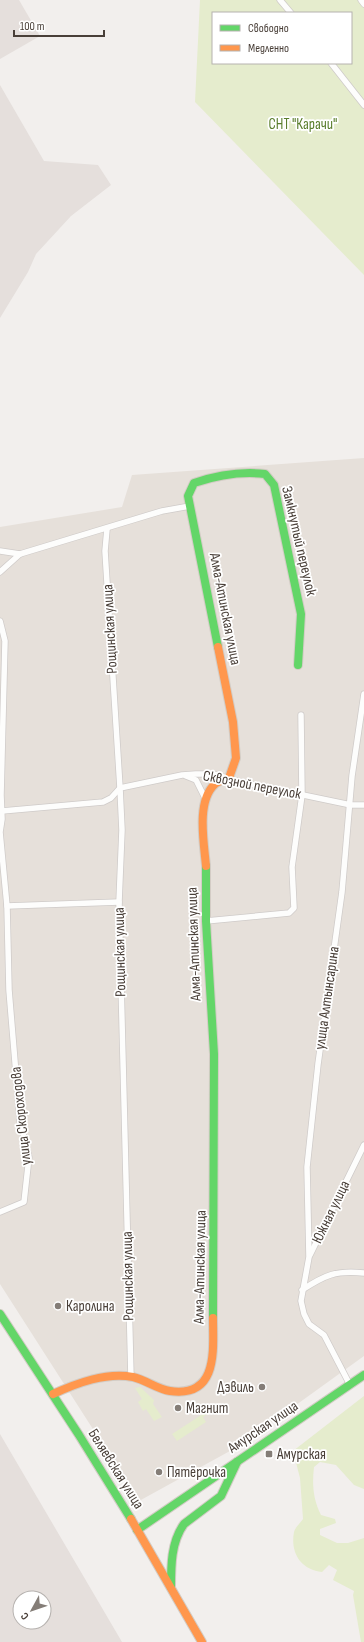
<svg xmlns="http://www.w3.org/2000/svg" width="364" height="1642" font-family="'Sofia Sans Condensed',sans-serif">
	<rect width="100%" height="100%" fill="#f2efed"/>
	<!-- residential -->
	<polygon fill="#e6e0da" points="364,458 364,1356 239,1446 139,1501 0,1284 0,527 122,507 132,475"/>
	<!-- industrial -->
	<g fill="#e5dfdc" fill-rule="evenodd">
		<polygon points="0,0 19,0 40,36 0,59"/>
		<polygon points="0,85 44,161 98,165 111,185 71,216 36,254 28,272 0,318"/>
		<path d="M0,1434L122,1642H0ZM20,1598H44V1622H20Z"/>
	</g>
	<!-- green -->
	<g fill="#e5eccd" fill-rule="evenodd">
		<path d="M200,0H364V275L195,102ZM213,13H351V63H213Z"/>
		<polygon points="140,1387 154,1400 153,1404 162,1417 154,1421 146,1409 143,1411 138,1402 142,1399 135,1388"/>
		<path d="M364,1396V1489L354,1485L336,1465L320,1462L314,1467C312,1485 313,1499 321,1515L335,1519L336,1523L320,1529V1535L337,1543H348L364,1538V1642H361L353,1595L354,1591L333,1580L337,1570L329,1565L322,1572C301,1570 290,1553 294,1532C295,1528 300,1523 303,1519L300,1478L293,1451Z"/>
		<polygon points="206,1412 207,1414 203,1417 206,1422 177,1441 172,1434"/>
	</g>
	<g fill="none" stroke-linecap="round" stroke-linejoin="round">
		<!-- street casing -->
		<g stroke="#cfcbc9" stroke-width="7">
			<g id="street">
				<polyline points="280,0 291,13"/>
				<polyline points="361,0 364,4"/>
				<polyline points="331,63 364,105"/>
				<polyline points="107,529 105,551 120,788 122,830 119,902 131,1377"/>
				<polyline points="0,551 20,554"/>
				<polyline points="0,572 20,554 162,511 190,506"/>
				<polyline points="0,621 5,641 1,795 2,819 0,832 7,906 9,990 20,1122 29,1157 24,1202 0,1212"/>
				<polyline points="186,776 196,780 205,798"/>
				<polyline points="2,811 103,802 111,798 120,788 182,775 196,774 213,774 241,782 351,805 364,805"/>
				<polyline points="7,906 119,902"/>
				<polyline points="206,921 289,913 294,908 292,867 302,795 301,715"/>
				<polyline points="310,1255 364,1145"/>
				<path d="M302,1290C325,1275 336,1270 364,1273"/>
				<polyline points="350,1385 324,1335 309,1324 304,1314 301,1301 309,1257 307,1167 318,1064 342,892 352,776 364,694"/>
			</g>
		</g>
		<!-- fast casing -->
		<g stroke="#d3ccc5" stroke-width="10">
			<g id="fast">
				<path d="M218,647L188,496L194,483C218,475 240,471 265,474L274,485L301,614L298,665"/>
				<polyline points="206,866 206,921 214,1054 213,1318"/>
				<polyline points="0,1314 79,1435 131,1519"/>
				<polyline points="137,1530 364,1375"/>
				<path d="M171,1587C171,1566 171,1542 184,1524L221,1496L237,1462"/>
			</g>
		</g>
		<!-- slow casing -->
		<g stroke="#d3ccc5" stroke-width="10">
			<g id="slow">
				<path d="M206,866C204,843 196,801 215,784C218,781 225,780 229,778L236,758L233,722L218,647"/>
				<path d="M53,1394C77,1383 106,1372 133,1377C146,1380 157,1389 170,1391C219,1398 213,1349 213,1318"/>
				<polyline points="131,1519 202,1642"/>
			</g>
		</g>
		<!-- street -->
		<use href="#street" stroke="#fdfdfc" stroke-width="5.5"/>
		<!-- fast -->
		<use href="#fast" stroke="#63d668" stroke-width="8"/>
		<!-- slow -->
		<use href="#slow" stroke="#ff974d" stroke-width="8"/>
	</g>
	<!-- markers -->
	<g fill="#847d77" stroke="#fff" stroke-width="1.5">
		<circle cx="58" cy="1306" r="4"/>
		<circle cx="262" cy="1387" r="4"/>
		<circle cx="178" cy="1408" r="4"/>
		<rect x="265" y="1450" width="8" height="8" rx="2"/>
		<circle cx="159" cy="1472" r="4"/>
	</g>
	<g text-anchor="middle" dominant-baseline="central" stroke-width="3.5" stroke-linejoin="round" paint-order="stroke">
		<!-- park labels -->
		<g font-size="15" fill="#587c2a" stroke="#fff">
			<text x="303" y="124">СНТ "Карачи"</text>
		</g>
		<!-- street labels -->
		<g font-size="15" fill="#493f38" stroke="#fff">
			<text transform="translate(299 541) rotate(77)">Замкнутый переулок</text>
			<text transform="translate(225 609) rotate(79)">Алма-Атинская улица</text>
			<text transform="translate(110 629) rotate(-93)">Рощинская улица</text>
			<text transform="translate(252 785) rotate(11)">Сквозной переулок</text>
			<text transform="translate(194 944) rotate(-92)">Алма-Атинская улица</text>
			<text transform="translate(120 952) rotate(-91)">Рощинская улица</text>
			<text transform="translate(327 998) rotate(-82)">улица Алтынсарина</text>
			<text transform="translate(21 1116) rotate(-96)">улица Скороходова</text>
			<text transform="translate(331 1212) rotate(-64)">Южная улица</text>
			<text transform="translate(200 1267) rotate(-89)">Алма-Атинская улица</text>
			<text transform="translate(128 1276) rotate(-91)">Рощинская улица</text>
			<text transform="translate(263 1427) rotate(-34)">Амурская улица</text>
			<text transform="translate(116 1469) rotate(58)">Беляевская улица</text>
		</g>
		<!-- poi labels -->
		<g font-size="15" fill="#493f38" stroke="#fff" text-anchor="start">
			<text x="66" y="1306">Каролина</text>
			<text x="254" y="1387" text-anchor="end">Дэвиль</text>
			<text x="186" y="1408">Магнит</text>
			<text x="277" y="1454">Амурская</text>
			<text x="167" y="1472">Пятёрочка</text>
		</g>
	</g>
	<!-- legend -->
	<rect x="212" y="12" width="140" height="52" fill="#ffffff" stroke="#b6b2af"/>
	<rect x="220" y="25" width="20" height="6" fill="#63d668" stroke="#b6b2af"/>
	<text x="248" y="32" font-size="12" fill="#493f38">Свободно</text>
	<rect x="220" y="45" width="20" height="6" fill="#ff974d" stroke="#b6b2af"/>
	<text x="248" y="52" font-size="12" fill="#493f38">Медленно</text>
	<!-- north arrow -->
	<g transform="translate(32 1610) rotate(230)"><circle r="19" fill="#ffffff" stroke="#b6b2af"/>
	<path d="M0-3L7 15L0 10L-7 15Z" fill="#847d77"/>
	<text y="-6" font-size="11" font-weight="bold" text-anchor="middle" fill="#493f38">С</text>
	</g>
	<!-- scale -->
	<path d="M14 30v6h90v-6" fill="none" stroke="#493f38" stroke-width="2"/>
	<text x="20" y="30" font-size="12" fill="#493f38" stroke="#ffffff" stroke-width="3" paint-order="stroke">100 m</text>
</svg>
